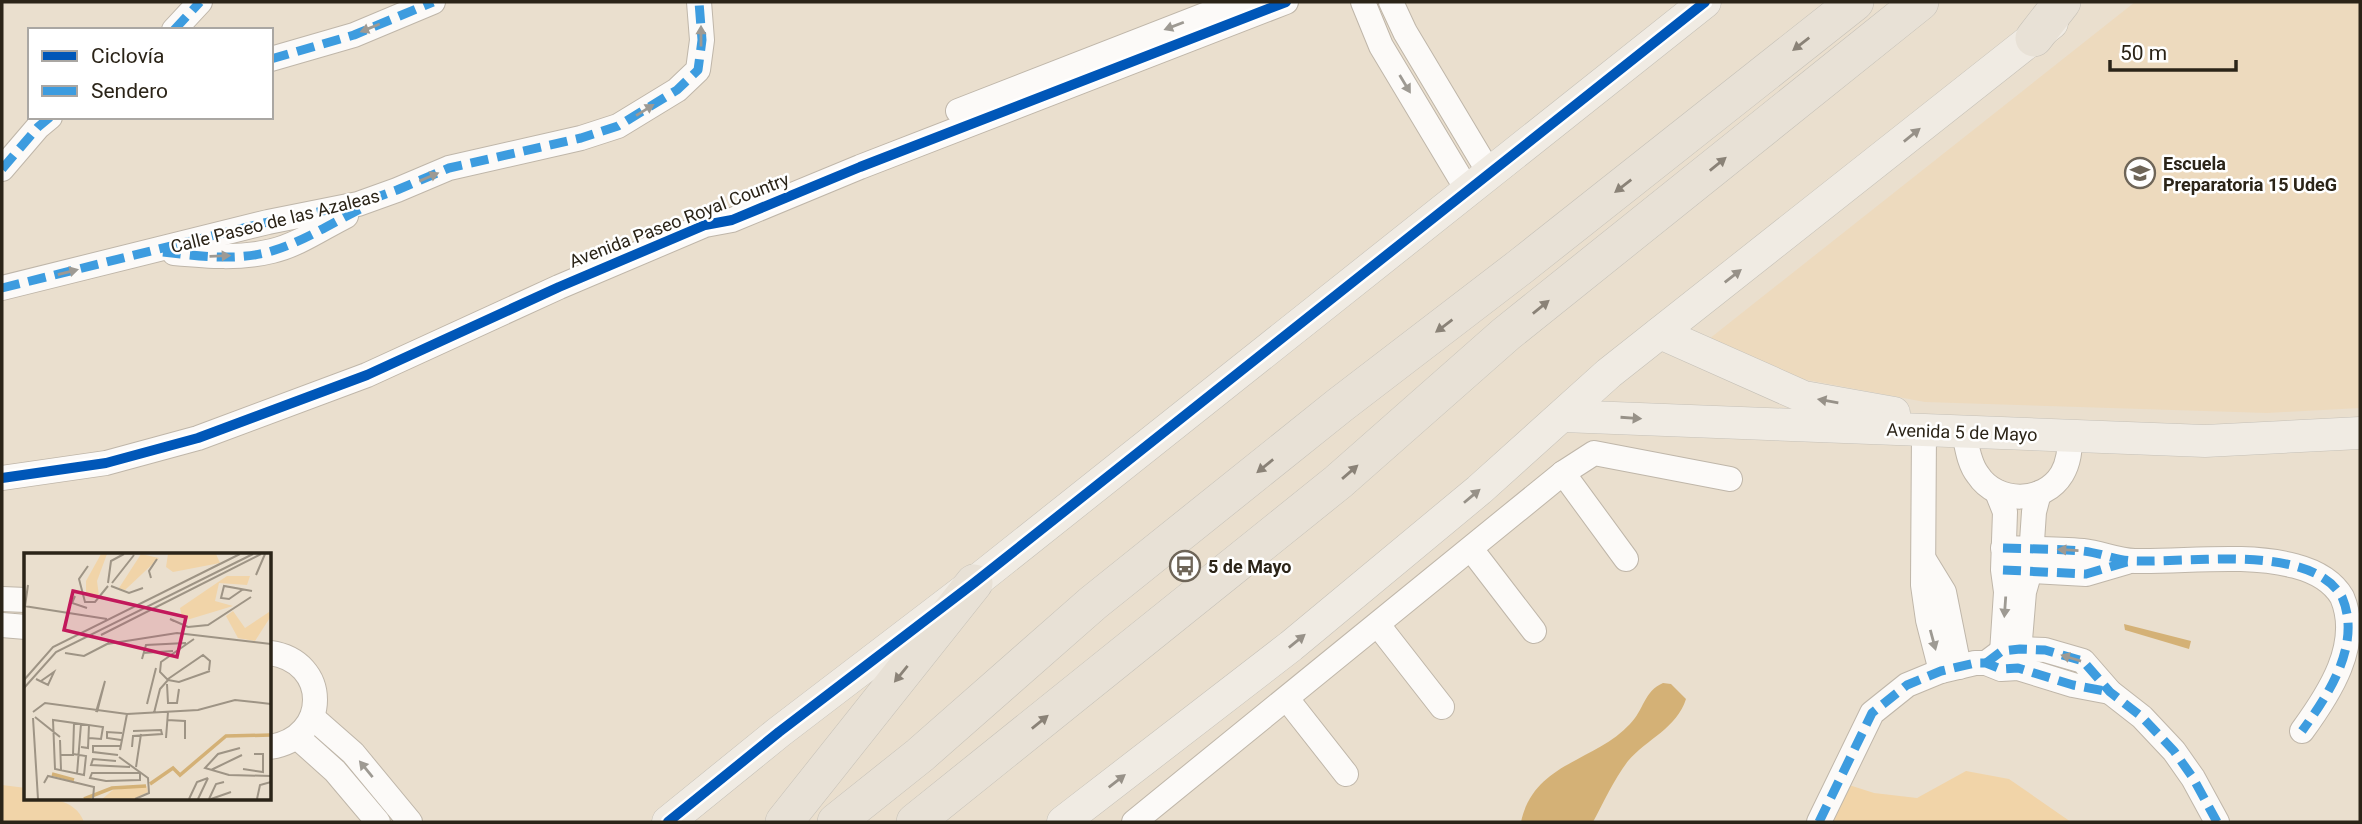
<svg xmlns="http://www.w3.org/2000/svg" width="2362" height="824" font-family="Roboto,sans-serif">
	<rect width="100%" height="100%" fill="#eadfce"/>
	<!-- built -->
	<polygon fill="#eddabe" points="2135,2 2360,2 2360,408 2267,413 1925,402 1802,379 1704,343"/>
	<!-- green -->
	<g fill="#f1d4a8">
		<polygon points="1966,771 2009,779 2071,822 1832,822 1849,785 1874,793 1917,798"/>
		<path d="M2,785L26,788V798C48,798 75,798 84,822H2Z"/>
	</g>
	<!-- water -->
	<g fill="#d4b176">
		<polygon points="2124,624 2191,641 2189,649 2125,630"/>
		<path d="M1663,683L1671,684L1686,699C1677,728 1647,739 1628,761C1614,779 1604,802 1593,822H1521C1534,762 1595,762 1630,724C1644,710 1644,691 1663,683Z"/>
	</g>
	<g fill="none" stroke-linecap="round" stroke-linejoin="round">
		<!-- minor casing -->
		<g stroke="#bfb6a9" stroke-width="26">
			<g id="minor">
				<polyline points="1363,2 1381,46 1468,191"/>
				<polyline points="1391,2 1405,32 1490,174"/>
				<polyline points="174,30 200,2"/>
				<polyline points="271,59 354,35 433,2"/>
				<polyline points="958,111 1238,2"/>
				<polyline points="2,169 38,127 50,117"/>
				<path d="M174,253C207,256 240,259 272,251C298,245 322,228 346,216"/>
				<polyline points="2,288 268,222 358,204 397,190 449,168 581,138 618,126 677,90 698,70 702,40 699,2"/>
				<polyline points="1924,431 1923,585 1928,620 1941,671"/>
				<path d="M1964,433C1967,447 1969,464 1978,475C1997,504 2044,504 2062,474C2069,462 2070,450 2070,436"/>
				<polyline points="1563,473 1626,559"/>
				<polyline points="2,478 106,463 198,438 367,375 559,287 705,225 732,220 860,167 1286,2"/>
				<polyline points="1997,492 2005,512 2003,570 2006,592 2001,668"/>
				<path d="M2003,548C2030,549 2057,549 2083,551C2101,553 2118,561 2135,561C2186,562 2246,553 2295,566C2314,571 2332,580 2342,597C2362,644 2329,694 2302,731"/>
				<polyline points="1471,549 1534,631"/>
				<polyline points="1925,561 1944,592 1959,667"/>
				<polyline points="2014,570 2086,574 2127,562"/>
				<polyline points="2,599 26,600"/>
				<polyline points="2,625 26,627"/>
				<polyline points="1378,625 1442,707"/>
				<path d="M270,653C330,661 330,738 270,747"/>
				<polyline points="1986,663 2002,651 2020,649 2045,650 2083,661 2110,692 2142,717 2174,751 2193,778 2217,822"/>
				<polyline points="2018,664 2024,592 2030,571 2034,512 2039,493"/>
				<polyline points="1287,699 1346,774"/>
				<polyline points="312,717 353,753 410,822"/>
				<polyline points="297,737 335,771 378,822"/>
				<polyline points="1134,822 1563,473 1594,453 1730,479"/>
				<polyline points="1819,822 1872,713 1907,685 1941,671 1975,663 1986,663 2001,669 2018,668 2073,685 2110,692"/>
			</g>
		</g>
		<!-- major casing -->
		<g stroke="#c5c0b7" stroke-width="33">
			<g id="major">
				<polyline points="1660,333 1804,397 1894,413"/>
				<polyline points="1563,416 2205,441 2360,433"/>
				<polyline points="668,822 779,732 974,583 1705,2"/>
				<polyline points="1063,822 1291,646 1479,490 1609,373 2052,23"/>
			</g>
		</g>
		<!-- highway casing -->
		<g stroke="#c5c0b7" stroke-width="38">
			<g id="highway">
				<polyline points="2034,38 2062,2"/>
				<polyline points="784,822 974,583"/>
				<polyline points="836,822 920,755 1093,603 1340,405 1520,267 1855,2"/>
				<polyline points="915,822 1338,482 1506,334 1920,2"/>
			</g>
		</g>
		<!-- minor -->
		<use href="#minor" stroke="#fcfaf8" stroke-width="24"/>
		<!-- major -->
		<use href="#major" stroke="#f0ebe3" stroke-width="32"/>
		<!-- highway -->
		<use href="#highway" stroke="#e8e1d6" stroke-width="37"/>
		<!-- quiet -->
		<g stroke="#3d9cdf" stroke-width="9" stroke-dasharray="18 9" stroke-linecap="butt">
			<polyline points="174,30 200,2"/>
			<polyline points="271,59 354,35 433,2"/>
			<polyline points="2,169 38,127 50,117"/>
			<path d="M163,252C199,256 240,262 275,250C306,240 334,222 362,208"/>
			<polyline points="2,288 268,222 358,204 397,190 449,168 581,138 618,126 677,90 698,70 702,40 699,2"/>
			<path d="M2003,548C2030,549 2057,549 2083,551C2101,553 2118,561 2135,561C2186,562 2246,553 2295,566C2314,571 2332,580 2342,597C2362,644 2329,694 2302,731"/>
			<polyline points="2003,570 2086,574 2127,562"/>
			<polyline points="1986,663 2002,651 2020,649 2045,650 2083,661 2110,692 2142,717 2174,751 2193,778 2217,822"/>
			<polyline points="1819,822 1872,713 1907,685 1941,671 1975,663 1986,663 2001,669 2018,668 2073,685 2110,692"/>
		</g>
		<!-- cycleway casing -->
		<g stroke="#fff" stroke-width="15">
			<g id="cycleway">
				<polyline points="2,478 106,463 198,438 367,375 559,287 705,225 732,220 860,167 1286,2"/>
				<polyline points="668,822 779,732 974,583 1705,2"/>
			</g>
		</g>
		<!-- cycleway -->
		<use href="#cycleway" stroke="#0057b8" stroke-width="10"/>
	</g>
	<!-- one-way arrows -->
	<defs><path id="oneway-solid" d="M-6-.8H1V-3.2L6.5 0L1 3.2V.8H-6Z" transform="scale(1.75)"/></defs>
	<g fill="#9e9a93">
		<use href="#oneway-solid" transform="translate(1174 26) rotate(159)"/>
		<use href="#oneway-solid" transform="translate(370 28) rotate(158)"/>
		<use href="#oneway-solid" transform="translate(701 36) rotate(-90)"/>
		<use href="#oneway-solid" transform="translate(1405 84) rotate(59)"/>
		<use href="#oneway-solid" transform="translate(645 110) rotate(-32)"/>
		<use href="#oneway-solid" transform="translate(429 177) rotate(-23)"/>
		<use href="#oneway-solid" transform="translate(220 256) rotate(-2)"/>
		<use href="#oneway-solid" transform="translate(68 272) rotate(-14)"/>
		<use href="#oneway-solid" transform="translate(2068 550) rotate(-177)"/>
		<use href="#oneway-solid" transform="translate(2005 607) rotate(94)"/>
		<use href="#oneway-solid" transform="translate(1933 640) rotate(75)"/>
		<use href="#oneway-solid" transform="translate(2071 658) rotate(-163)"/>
		<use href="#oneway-solid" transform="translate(366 769) rotate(-129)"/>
	</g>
	<g fill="#8a8277">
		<use href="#oneway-solid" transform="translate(1801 44) rotate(142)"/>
		<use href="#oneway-solid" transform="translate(1718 164) rotate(-39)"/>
		<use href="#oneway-solid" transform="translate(1623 186) rotate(142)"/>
		<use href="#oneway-solid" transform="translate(1541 307) rotate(-39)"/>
		<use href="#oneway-solid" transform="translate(1444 326) rotate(143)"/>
		<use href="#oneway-solid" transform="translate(1265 466) rotate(141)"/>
		<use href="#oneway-solid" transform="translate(1350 472) rotate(-41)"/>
		<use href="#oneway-solid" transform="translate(901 674) rotate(129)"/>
		<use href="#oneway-solid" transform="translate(1040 722) rotate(-39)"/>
	</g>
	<g fill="#979188">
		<use href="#oneway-solid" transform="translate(1912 135) rotate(-39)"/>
		<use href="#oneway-solid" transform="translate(1733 276) rotate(-38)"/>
		<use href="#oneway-solid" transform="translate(1828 401) rotate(-170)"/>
		<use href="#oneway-solid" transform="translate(1631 418) rotate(4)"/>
		<use href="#oneway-solid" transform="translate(1472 496) rotate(-40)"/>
		<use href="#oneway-solid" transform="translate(1297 641) rotate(-39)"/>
		<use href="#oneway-solid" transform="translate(1117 781) rotate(-38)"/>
	</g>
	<!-- icons -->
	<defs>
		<g id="university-ring" transform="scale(1.575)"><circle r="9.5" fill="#fff" stroke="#6e6558" stroke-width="1.5"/><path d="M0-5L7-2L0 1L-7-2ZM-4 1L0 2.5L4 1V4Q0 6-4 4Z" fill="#6e6558"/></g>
		<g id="bus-ring" transform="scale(1.575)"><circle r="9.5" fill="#fff" stroke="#6e6558" stroke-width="1.5"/><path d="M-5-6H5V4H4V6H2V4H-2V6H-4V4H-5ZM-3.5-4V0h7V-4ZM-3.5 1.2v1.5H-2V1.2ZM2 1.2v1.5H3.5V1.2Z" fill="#6e6558"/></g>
	</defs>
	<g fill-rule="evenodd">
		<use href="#university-ring" x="2140" y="173"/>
		<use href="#bus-ring" x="1185" y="566"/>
	</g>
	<g text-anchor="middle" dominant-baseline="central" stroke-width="5" stroke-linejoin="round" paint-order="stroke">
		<!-- poi labels -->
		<g font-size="18" font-weight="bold" fill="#2b2418" stroke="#fff" text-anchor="start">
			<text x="2163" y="163">Escuela<tspan x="2163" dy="21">Preparatoria 15 UdeG</tspan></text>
			<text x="1208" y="566">5 de Mayo</text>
		</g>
		<!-- street labels -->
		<g font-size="18" fill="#2b2418" stroke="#fff">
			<text transform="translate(679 220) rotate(-21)">Avenida Paseo Royal Country</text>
			<text transform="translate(275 221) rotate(-14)">Calle Paseo de las Azaleas</text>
			<text transform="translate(1962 432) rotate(2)">Avenida 5 de Mayo</text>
		</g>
	</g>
	<!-- overview -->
	<g transform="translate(24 553)">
		<rect width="247" height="247" fill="#eadfce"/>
		<path d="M77,1H83L73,28L75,43L67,45L62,40V28ZM117,1L135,5L101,37L95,35ZM144,1H192L196,10L149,19L142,14ZM203,23H226L223,32L195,30L191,48L209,53L166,66L158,64L156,55ZM209,58L221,75L245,59L247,63L231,88L214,85L202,63ZM123,233L124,239L110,246H78L89,237Z" fill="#f1d4a8"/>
		<path fill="none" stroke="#d4b176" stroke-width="3.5" d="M28,221L50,227M126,231L149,215L156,222L202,183L247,182M60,246L88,235L122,233"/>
		<path fill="none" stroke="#9e9485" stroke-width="2" d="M64,13L55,26L61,49H71L84,33M232,22L241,1M127,25L125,18L133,6M84,30L87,8L100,1M88,30L110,2M87,33L105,40L119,35M218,37L205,46L197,45L200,33L228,38M51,43L48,50L63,55M0,53L83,66M1,53L4,32M150,68L146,66L164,74L184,72L227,44M77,82L237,1M83,91L153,80L247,91M41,100L60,103L85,90M119,100L149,98M118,106L122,92L162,90M12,126L24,132L30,119L17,128M144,126L179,102L186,108L185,117M0,127L29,94L216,1M144,127L155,129L186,118M143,131L144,150H153L155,136M0,135L32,99L229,1M123,151L132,115M9,159L21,150L103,161L174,157L211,147L247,151M72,159L81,128L73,159M130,160L136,136L144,127L136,119L137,109L170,86M11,164L36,184M9,165L14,246M143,167L161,168V186M142,185L144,159M36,187L37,217M97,187L83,185V179L98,180M57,194L64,195L65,172M108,194L109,183L138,181L137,177L109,178M216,195L194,201L181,215L205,222L247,223M96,197L103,161M49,201L62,203L60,222L31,216L29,167L79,174L77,186L65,185M36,202H49L50,170M94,202L69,199V193H96M95,204L124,225L125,240L111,246M92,208L69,206L67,212L106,214M112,214L117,181M219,216L239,219V201H230M187,217L218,202M68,220H116V227L82,228L66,225ZM53,221L57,171M20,230L24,223L70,234L69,246M165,246L173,229L184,225M174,246L184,225M185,246L192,231L200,229M187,246L207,239M233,246L236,232L247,229"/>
		<path fill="#c2185b" fill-opacity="0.15" stroke="#c2185b" stroke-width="3.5" d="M49,38L162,64L153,104L40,77Z"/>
		<rect width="247" height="247" fill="none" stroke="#2b2418" stroke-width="3.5"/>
	</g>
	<!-- border -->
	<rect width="2362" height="824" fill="none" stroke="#2b2418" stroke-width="7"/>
	<!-- legend -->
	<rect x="28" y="28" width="245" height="91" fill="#ffffff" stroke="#aaa7a3" stroke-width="2"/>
	<rect x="42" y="51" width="35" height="10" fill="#0057b8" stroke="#aaa7a3" stroke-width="2"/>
	<text x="91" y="63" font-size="21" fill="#2b2418">Ciclovía</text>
	<rect x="42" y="86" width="35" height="10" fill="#3d9cdf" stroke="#aaa7a3" stroke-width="2"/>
	<text x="91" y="98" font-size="21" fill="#2b2418">Sendero</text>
	<!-- scale -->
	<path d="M2110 60v10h126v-10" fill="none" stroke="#2b2418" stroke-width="3.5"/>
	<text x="2120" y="60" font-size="21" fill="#2b2418" stroke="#ffffff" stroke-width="5" paint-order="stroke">50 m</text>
</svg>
